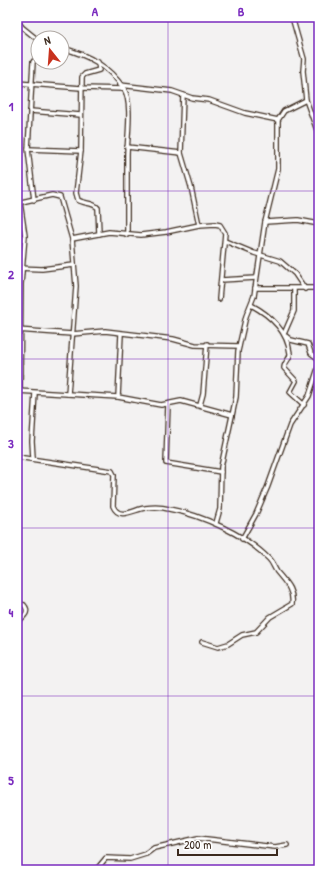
<svg xmlns="http://www.w3.org/2000/svg" width="336" height="887" font-family="'Patrick Hand',sans-serif">
	<rect width="100%" height="100%" fill="#f3f2f2"/>
	<filter id="ink" filterUnits="userSpaceOnUse"><feTurbulence type="fractalNoise" baseFrequency=".025" numOctaves="2"/><feDisplacementMap in="SourceGraphic" scale="8" xChannelSelector="R" yChannelSelector="G"/><feConvolveMatrix kernelMatrix="1 2 1 2 8 2 1 2 1" color-interpolation-filters="sRGB"/></filter>
	<g filter="url(#ink)">
		<g fill="none" stroke-linecap="round" stroke-linejoin="round">
			<!-- street casing -->
			<g stroke="#3b2a1e" stroke-width="6">
				<g id="street">
					<polyline points="292,17 304,59 303,71 306,100 319,136"/>
					<polyline points="17,20 22,27 38,40"/>
					<path d="M62,48C88,55 109,66 124,89C133,103 127,139 127,155C127,182 127,208 127,235"/>
					<path d="M98,62L99,70L85,74L82,77L81,151L76,193L78,200C84,204 93,202 98,208L99,234"/>
					<polyline points="17,83 81,88 124,89"/>
					<polyline points="120,85 172,91 192,98 209,100 245,113 278,120"/>
					<polyline points="183,95 181,153 191,187 199,225"/>
					<polyline points="30,111 81,115"/>
					<polyline points="127,147 181,153"/>
					<polyline points="28,149 81,151"/>
					<polyline points="34,200 28,149 33,62 38,56"/>
					<polyline points="17,203 52,195 60,197 72,239 76,286 68,394"/>
					<polyline points="265,222 298,220 319,224"/>
					<polyline points="72,239 109,232 141,235 166,232 199,225 215,224 220,225 225,233 219,299"/>
					<polyline points="225,241 254,253 280,261 295,274 305,289"/>
					<polyline points="17,268 42,269 74,265"/>
					<polyline points="221,280 256,278"/>
					<polyline points="255,288 319,288"/>
					<path d="M251,305C270,315 287,331 290,353C291,359 284,362 284,368L296,381L290,392L304,405"/>
					<polyline points="17,330 72,334 105,331 173,339 195,345 239,346"/>
					<polyline points="284,334 294,311 294,289"/>
					<polyline points="286,336 291,340 308,344 311,353 319,359"/>
					<polyline points="17,391 118,397 161,405 181,401 232,415"/>
					<polyline points="20,392 21,284 25,236 20,202"/>
					<polyline points="118,397 121,334"/>
					<polyline points="168,404 166,463 221,472"/>
					<polyline points="200,405 203,394 207,344"/>
					<path d="M17,457L112,471L114,475L113,506C119,521 135,509 145,508C153,507 162,507 169,509C202,515 246,535 269,559C273,563 274,568 277,572C285,582 294,590 292,604L270,617L256,632L242,635L228,644L218,647L202,642"/>
					<polyline points="33,458 32,441 35,393"/>
					<polyline points="216,523 220,509 221,467 236,397 238,351 246,316 254,296 265,222 278,169 278,120 284,111 306,100"/>
					<polyline points="242,539 256,514 268,486 290,425 309,396 319,365"/>
					<path d="M17,603L24,605C31,613 22,617 17,623"/>
					<polyline points="96,870 106,858 130,859 146,854 154,848 198,838 275,847 287,845"/>
				</g>
			</g>
			<!-- street -->
			<use href="#street" stroke="#fff" stroke-width="3.5"/>
		</g>
	</g>
	<!-- grid -->
	<path fill="none" stroke="#7b2cbf" stroke-width="1" stroke-opacity="0.55" d="M168,17V870M17,191H319M17,359H319M17,528H319M17,696H319"/>
	<!-- margin -->
	<rect width="336" height="887" fill="none" stroke="#fff" stroke-width="44"/>
	<!-- north arrow -->
	<g transform="translate(50 50) rotate(343)"><circle r="19" fill="#ffffff" stroke="#b1aaa5"/>
	<path d="M0-3L7 15L0 10L-7 15Z" fill="#c8321e"/>
	<text y="-6" font-size="11" font-weight="bold" text-anchor="middle" fill="#3b2a1e">N</text>
	</g>
	<!-- scale -->
	<path d="M178 849v6h99v-6" fill="none" stroke="#3b2a1e" stroke-width="2"/>
	<text x="184" y="849" font-size="12" fill="#3b2a1e" stroke="#ffffff" stroke-width="3" paint-order="stroke">200 m</text>
	<rect x="22" y="22" width="292" height="843" fill="none" stroke="#7b2cbf" stroke-width="1.5"/>
	<g font-size="13" text-anchor="middle" font-weight="bold" fill="#7b2cbf">
		<text x="95" y="16">A</text>
		<text x="241" y="16">B</text>
		<text x="11" y="111">1</text>
		<text x="11" y="279">2</text>
		<text x="11" y="448">3</text>
		<text x="11" y="617">4</text>
		<text x="11" y="785">5</text>
	</g>
</svg>
